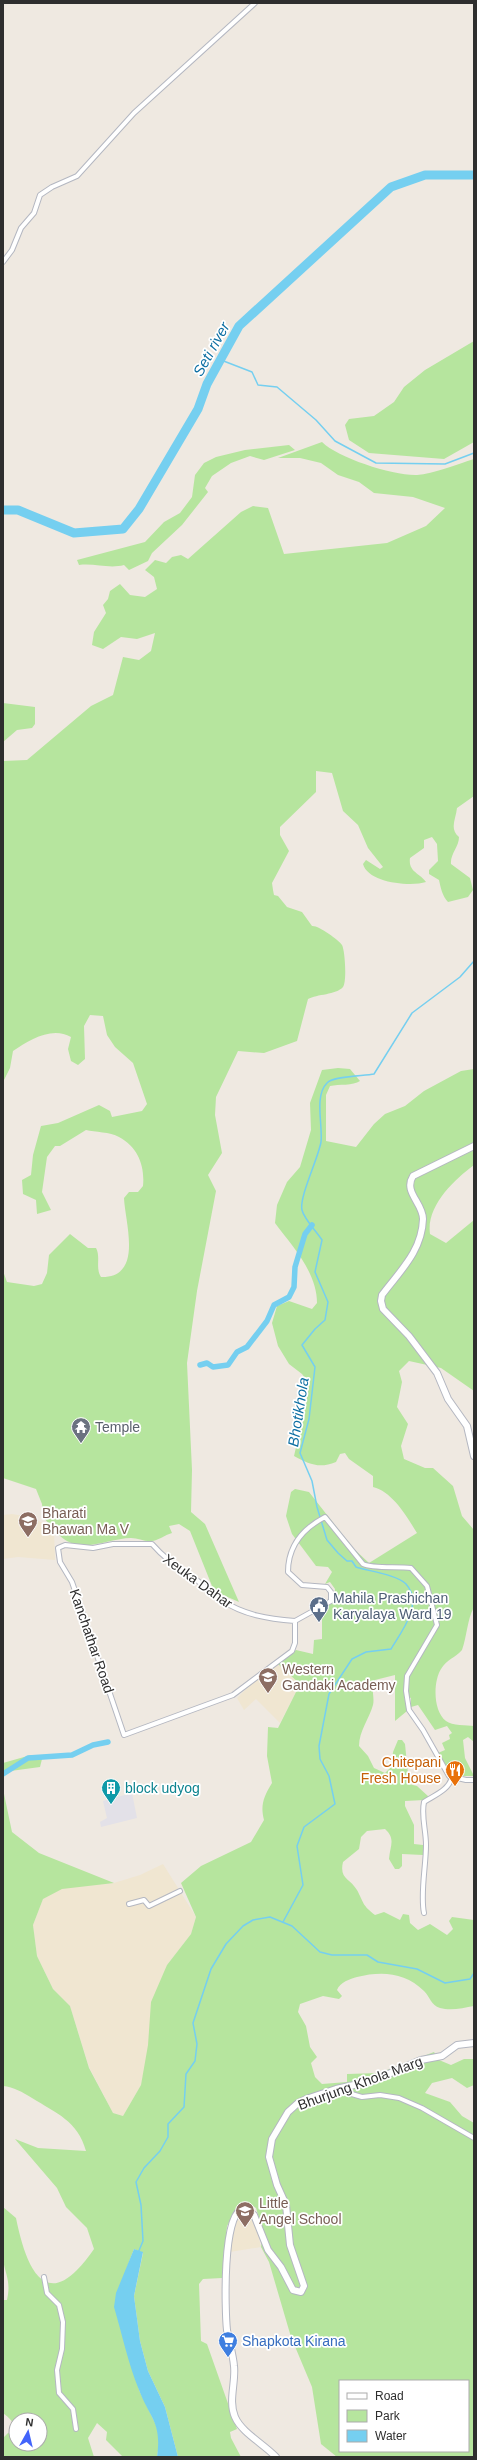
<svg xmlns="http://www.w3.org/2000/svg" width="477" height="2460" font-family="Arial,sans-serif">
	<rect width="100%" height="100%" fill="#efe9e1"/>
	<!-- industrial -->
	<polygon fill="#e3e1e8" points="132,1793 137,1818 101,1827 100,1822 107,1818 103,1801"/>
	<!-- education -->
	<g fill="#f0e6d1">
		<polygon points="12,1514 30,1517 54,1528 55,1560 18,1557 3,1559 3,1515"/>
		<polygon points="278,1664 300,1684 280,1723 256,1699 244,1710 237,1698 251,1684"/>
		<polygon points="163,1864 196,1917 191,1934 167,1965 141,2085 123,2116 113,2113 89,2067 70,2006 53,1989 37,1956 33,1925 43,1899 62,1888 114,1883 140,1875"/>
		<polygon points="241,2212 249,2212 255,2221 261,2247 230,2252 236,2219"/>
	</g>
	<!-- green -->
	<g fill="#b6e59e" fill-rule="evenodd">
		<polygon points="474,341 474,442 444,459 369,453 349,440 345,425 349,419 374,416 394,402 404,387 425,370"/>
		<path d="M322,442C338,458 394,476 417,475C433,474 458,464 474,459V796L457,808C456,819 449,829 459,837C459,847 450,854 451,864L470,878L473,890L468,897L448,902C442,895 441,889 439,880L429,874V870L438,861L437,844L432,837L424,840V848L410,858C408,872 420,873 426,882C411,887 368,883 363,864L366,860L380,869L383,867L368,848L358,825L343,811L332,773L316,771V792L280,827V835L289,851L272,883L273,890L274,895L278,896L287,907L302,912L312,926C318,925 339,940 342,945C345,950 347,982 343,987C336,995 317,994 308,999L297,1041L264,1053L238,1051L216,1097L215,1115L222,1153L208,1175L216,1191L197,1291L187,1363L192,1470L191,1512L205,1524L239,1602L214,1591L190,1531L179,1524L169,1526L172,1533C164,1535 160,1540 152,1541C145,1542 138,1538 131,1538C111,1538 86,1552 67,1541C58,1536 50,1525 43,1517L42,1504L36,1489L3,1478V1271L7,1282L34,1286L42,1284L47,1273L49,1255L70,1234L88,1248H96C101,1257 95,1268 101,1277C144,1278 125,1223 124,1198L129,1192H138L143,1186C145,1166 138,1147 119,1137C110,1132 95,1132 86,1130L60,1146H55L47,1157L42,1192L51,1210L37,1214L36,1200L23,1194L22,1180L31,1175L33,1155L41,1126L58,1123L99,1105L110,1111L112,1117L142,1111L147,1104L133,1063L115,1047L107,1035L103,1016L90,1015L84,1026L85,1059L78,1065L71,1061L68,1049L71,1037C52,1026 29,1040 13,1051L10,1068L3,1082V761L27,760L91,706L113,695L123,657L139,660L151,651L155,633L137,639L121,637L103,649L92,645L94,632L106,613L103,605L108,599L110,591L120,584L130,595L145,597L157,589L154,577L145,570L155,560L166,563L172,557L181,555L188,559L241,512L253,506L268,508L284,554L387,543L426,526L445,508L413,497L374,493L359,482L338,475L321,463L300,458H278Z"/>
		<path d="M289,445L295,450L264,460L250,456L231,463L212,476L205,488L208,492L182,525L152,553L148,561L129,570L124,565C109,569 95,563 79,565L77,560L145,542L164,522L180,513L192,497L195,475L204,463L216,457L245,450Z"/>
		<polygon points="3,703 35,707 35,724 32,728 17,730 3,742"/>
		<path d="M338,1068L350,1069L360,1081C353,1086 339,1084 330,1086L326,1095V1141L356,1147L374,1124L385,1114L405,1106L424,1091L461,1071L474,1069V1165C454,1180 426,1206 430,1234L446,1243L474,1220V1391L441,1368L409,1361L399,1371L402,1382L397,1407L408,1424L401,1446L404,1459L425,1468H433L453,1486L462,1516L474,1530V1607C467,1620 467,1636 462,1650C455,1658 447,1659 441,1669C433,1682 433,1711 446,1721C452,1726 467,1725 474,1726V1742L468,1737L463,1740L465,1758L474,1776H458L451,1763L446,1767L438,1753L445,1750L442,1743L450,1739L449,1735L452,1733L447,1726L435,1730L418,1705L411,1707V1698L404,1695L407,1711L395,1721V1675L375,1680C370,1688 375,1696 373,1705C369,1719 359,1731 359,1746L368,1756L374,1768L385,1773L391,1767L393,1752L398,1740H402L405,1744L409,1784L417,1786L429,1797L424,1800L405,1801V1806L414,1825V1844L423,1845V1855L402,1854V1866L399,1869H395L389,1859C390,1846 396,1839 385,1829L367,1831L361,1837L359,1849L343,1862C339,1879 350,1878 357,1890C364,1903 362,1905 375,1915L384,1912L400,1920L403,1914L409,1915L410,1923L418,1930L430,1924L447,1935L453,1929L449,1921L452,1917L474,1920V2006C463,2008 451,2011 440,2008C431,2005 430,1997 424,1991C405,1972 381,1971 357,1977C350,1979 340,1982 337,1990L342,1996L339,1999L323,1996L300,2004L298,2012L306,2026L310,2047L317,2057L311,2063L315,2077L322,2084L347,2082V2074L379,2073L434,2052L439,2060L451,2065L464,2059H474V2085L467,2088L452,2078L432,2083L425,2093L450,2102L462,2116L474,2123V2457H337L321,2444L312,2387L291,2337L269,2262L261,2247L263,2231L256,2208L248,2203H240L227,2226L222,2278L203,2279L199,2284L201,2341L207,2344L237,2429L230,2432L231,2438L241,2457H178L165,2407L148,2371L140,2341L134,2296L143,2253L134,2249L126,2270L139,2390L156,2425L160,2438L157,2457H123L106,2440L107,2432L97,2423L88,2438L94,2457H3V2438L8,2433L14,2434C16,2424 11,2419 3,2413V2300H7C11,2282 6,2276 3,2260C0,2244 3,2224 3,2207L16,2218C22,2247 37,2311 77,2270C83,2264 89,2256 94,2249L87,2228L66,2207L57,2188L15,2139L38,2148L86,2151C78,2121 56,2113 32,2098C22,2092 14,2087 3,2086V1789L12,1832L39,1853L114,1883L62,1889L43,1899L33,1925L37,1956L53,1989L70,2006L89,2068L113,2113L123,2116L141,2085L148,2045L151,2002L167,1965L191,1934L196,1917L181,1883L201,1866L251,1842L264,1820C260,1805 264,1796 272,1783L267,1756L268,1727L278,1728L300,1684L278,1664L296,1650L313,1654L314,1640L322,1639V1609L334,1599L335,1589L330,1582L325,1584L332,1572L328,1567L316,1566L292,1534L286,1516L291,1492L295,1489L309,1492L353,1548L369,1563L417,1533C407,1517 393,1492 373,1487V1476L349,1459L345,1453L340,1454L336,1462C319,1469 309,1464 294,1456L306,1404L309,1383L302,1374L289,1364L278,1346L272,1323L277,1306L289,1301L312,1309L317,1303C317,1272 292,1246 275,1223L277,1205L287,1182L300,1167L311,1130L310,1103L322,1070ZM340,2381H468V2451H340ZM16,2420H40V2444H16Z"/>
		<polygon points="31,1755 39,1755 42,1759 40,1767 3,1772 3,1763"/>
	</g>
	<!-- water -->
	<path fill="#75cff0" d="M134,2249L143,2252L134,2296L140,2341L148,2371L165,2407L178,2457H157C162,2422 150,2419 139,2390C128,2363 122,2334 114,2307L116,2293Z"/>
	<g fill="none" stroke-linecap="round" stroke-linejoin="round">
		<!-- stream -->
		<g stroke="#75cff0" stroke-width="1.5">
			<polyline points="221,360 252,372 258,385 277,387 316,420 335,441 376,463 445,464 474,453"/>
			<path d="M283,1922L303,1885L297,1846L304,1827L335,1804L329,1776L320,1759L319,1746L329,1694L352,1659L366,1652L391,1649C401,1632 424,1604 406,1584C398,1575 368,1571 356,1567L352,1561H347L338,1553L327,1540L317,1507L312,1481L300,1453L309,1419L315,1367L302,1345L315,1329L325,1320L328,1302L315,1272L322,1240C317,1232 304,1219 302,1210C299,1197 318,1159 321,1142C323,1125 314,1096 327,1083C333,1076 364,1076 374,1074L412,1013L460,977L474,961"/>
			<polyline points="138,2253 143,2241 141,2205 136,2182 144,2168 160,2151 168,2137 168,2124 184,2107 186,2074 195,2061 197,2044 193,2023 211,1969 226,1944 243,1926 253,1920 270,1917 292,1926 320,1952 332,1955 367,1955 378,1962 417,1969 445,1983 470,1979 474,1973"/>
		</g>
		<!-- canal -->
		<g stroke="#75cff0" stroke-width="5.5">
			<polyline points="200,1365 207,1363 213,1367 228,1365 237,1352 247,1347 267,1321 274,1305 289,1297 294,1287 295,1267 305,1234 312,1225"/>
			<polyline points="3,1774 28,1758 72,1755 93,1745 108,1742"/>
		</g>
		<!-- river -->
		<polyline stroke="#75cff0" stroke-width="9" points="3,510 18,510 74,533 123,529 139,509 198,409 207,384 239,326 391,187 425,175 474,175"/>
		<!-- street casing -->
		<g stroke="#b4b7c1" stroke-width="6">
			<g id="street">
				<polyline points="3,262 12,250 21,228 34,213 40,195 52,187 77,176 134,113 255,3"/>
				<path d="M295,1621C268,1619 244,1615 221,1600C212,1594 204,1585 195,1579C178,1567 166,1560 152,1544H113L93,1548L65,1545L58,1548L60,1562L72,1582L124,1735L233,1695L292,1651L295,1643V1621L331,1601V1592L327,1587L302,1585L288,1572C288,1546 302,1529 325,1517L363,1564C373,1569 398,1566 411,1568L427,1586L437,1625L407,1676L406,1691L409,1710L423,1730L449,1776L466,1780H474"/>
				<polyline points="129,1904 144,1900 149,1906 180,1891"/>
				<path d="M424,1913C420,1894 426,1866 426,1845C426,1830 421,1816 424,1802C435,1795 449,1790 452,1777"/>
				<polyline points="338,2090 362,2097 380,2095 399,2098 422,2108 474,2138"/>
				<polyline points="44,2277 47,2293 59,2305 63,2322 62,2349 57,2370 59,2393 73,2409 76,2429"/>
			</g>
		</g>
		<!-- secondary casing -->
		<g stroke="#b4b7c1" stroke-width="8">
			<g id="secondary">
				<path d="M474,1146L413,1176C403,1192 423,1203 423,1219C422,1251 400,1271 382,1295L381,1301L383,1309L409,1336L437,1373L448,1399L467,1426L474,1456"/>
				<path d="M276,2457C264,2444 242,2433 235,2417C228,2401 236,2382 234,2366C233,2354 229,2342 227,2330C225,2312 222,2212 243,2209L254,2215L268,2250L281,2267L293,2290L301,2292L304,2286L290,2245L286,2205L277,2185L269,2157L272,2139L288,2112L298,2103L306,2099L336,2089L372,2081L421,2060L442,2056L457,2045L474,2043"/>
			</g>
		</g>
		<!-- street -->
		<use href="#street" stroke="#fff" stroke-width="4"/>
		<!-- secondary -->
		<use href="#secondary" stroke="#fff" stroke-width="6"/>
	</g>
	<!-- icons -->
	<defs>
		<g id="temple-pin" transform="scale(1)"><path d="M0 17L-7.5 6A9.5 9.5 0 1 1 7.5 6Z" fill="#6b7280" stroke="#fff"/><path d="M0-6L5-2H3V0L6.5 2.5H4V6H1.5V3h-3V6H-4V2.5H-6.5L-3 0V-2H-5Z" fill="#fff"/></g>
		<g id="school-pin" transform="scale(1)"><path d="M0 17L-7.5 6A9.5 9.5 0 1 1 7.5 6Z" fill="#8d6e63" stroke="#fff"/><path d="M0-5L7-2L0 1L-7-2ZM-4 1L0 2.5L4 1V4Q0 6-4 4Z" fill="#fff"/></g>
		<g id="civic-pin" transform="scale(1)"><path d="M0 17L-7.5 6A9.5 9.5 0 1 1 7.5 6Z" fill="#5c6f8a" stroke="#fff"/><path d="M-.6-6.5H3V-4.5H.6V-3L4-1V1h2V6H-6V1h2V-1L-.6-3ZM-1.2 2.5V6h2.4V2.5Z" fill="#fff"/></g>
		<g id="restaurant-pin" transform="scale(1)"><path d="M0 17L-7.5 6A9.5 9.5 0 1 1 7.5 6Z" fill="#e8710a" stroke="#fff"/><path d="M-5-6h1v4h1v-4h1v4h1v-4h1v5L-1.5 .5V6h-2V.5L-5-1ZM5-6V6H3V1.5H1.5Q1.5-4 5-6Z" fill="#fff"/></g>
		<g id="building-pin" transform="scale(1)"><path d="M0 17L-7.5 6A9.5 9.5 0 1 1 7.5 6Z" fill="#0f9aa8" stroke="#fff"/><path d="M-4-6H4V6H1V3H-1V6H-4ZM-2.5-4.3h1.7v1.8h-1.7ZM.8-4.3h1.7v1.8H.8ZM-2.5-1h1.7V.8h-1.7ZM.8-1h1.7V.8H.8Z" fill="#fff"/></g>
		<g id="supermarket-pin" transform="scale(1)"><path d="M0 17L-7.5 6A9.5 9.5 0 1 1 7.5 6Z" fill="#3f7fe0" stroke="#fff"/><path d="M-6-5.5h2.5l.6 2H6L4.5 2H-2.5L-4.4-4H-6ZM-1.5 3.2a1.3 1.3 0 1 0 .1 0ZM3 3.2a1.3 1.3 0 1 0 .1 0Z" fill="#fff"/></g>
	</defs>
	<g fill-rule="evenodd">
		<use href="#temple-pin" x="81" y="1427"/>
		<use href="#school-pin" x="28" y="1521"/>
		<use href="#civic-pin" x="319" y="1606"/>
		<use href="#school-pin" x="268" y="1677"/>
		<use href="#restaurant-pin" x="455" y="1770"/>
		<use href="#building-pin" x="111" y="1788"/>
		<use href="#school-pin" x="245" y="2211"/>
		<use href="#supermarket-pin" x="228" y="2341"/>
	</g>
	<g text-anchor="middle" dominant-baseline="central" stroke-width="3.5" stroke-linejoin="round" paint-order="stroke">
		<!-- worship labels -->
		<g font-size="14" fill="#5b616d" stroke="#fff" text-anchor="start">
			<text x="95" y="1427">Temple</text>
		</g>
		<!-- education labels -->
		<g font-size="14" fill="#785e54" stroke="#fff" text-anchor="start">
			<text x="42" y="1513">Bharati<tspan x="42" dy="16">Bhawan Ma V</tspan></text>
			<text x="282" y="1669">Western<tspan x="282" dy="16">Gandaki Academy</tspan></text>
			<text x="259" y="2203">Little<tspan x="259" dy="16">Angel School</tspan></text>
		</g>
		<!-- street labels -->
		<g font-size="14" fill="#2e2e2e" stroke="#fff">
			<text transform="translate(198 1581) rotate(36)">Xeuka Dahar</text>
			<text transform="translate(92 1641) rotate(71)">Kanchathar Road</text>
			<text transform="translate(360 2083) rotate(-20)">Bhurjung Khola Marg</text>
		</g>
		<!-- service labels -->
		<g font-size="14" fill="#4e5e75" stroke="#fff" text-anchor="start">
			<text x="333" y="1598">Mahila Prashichan<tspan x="333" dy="16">Karyalaya Ward 19</tspan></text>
		</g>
		<!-- food labels -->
		<g font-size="14" fill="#c56008" stroke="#fff" text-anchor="end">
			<text x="441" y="1762">Chitepani<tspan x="441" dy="16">Fresh House</tspan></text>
		</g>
		<!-- culture labels -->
		<g font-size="14" fill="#0d838f" stroke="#fff" text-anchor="start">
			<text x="125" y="1788">block udyog</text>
		</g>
		<!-- shop labels -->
		<g font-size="14" fill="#366cbe" stroke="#fff" text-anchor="start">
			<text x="242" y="2341">Shapkota Kirana</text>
		</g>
		<!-- water labels -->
		<g font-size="15" font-style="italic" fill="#0d6fa3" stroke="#fff">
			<text transform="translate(211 349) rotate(-61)">Seti river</text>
			<text transform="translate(298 1412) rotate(-81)">Bhotikhola</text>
		</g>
	</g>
	<!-- border -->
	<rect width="477" height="2460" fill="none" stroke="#2e2e2e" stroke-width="8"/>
	<!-- legend -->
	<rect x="339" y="2380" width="130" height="72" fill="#ffffff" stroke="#ababab"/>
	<rect x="347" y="2393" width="20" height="6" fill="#ffffff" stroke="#ababab"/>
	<text x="375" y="2400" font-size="12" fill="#2e2e2e">Road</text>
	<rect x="347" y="2410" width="20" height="12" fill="#b6e59e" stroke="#ababab"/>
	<text x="375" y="2420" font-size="12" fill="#2e2e2e">Park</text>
	<rect x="347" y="2430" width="20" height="12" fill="#75cff0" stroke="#ababab"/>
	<text x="375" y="2440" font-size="12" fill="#2e2e2e">Water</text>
	<!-- north arrow -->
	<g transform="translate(28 2432) rotate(8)"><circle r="19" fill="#ffffff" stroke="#ababab"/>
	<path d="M0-3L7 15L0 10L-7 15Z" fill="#4264fb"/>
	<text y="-6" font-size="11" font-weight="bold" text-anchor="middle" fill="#2e2e2e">N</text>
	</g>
</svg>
